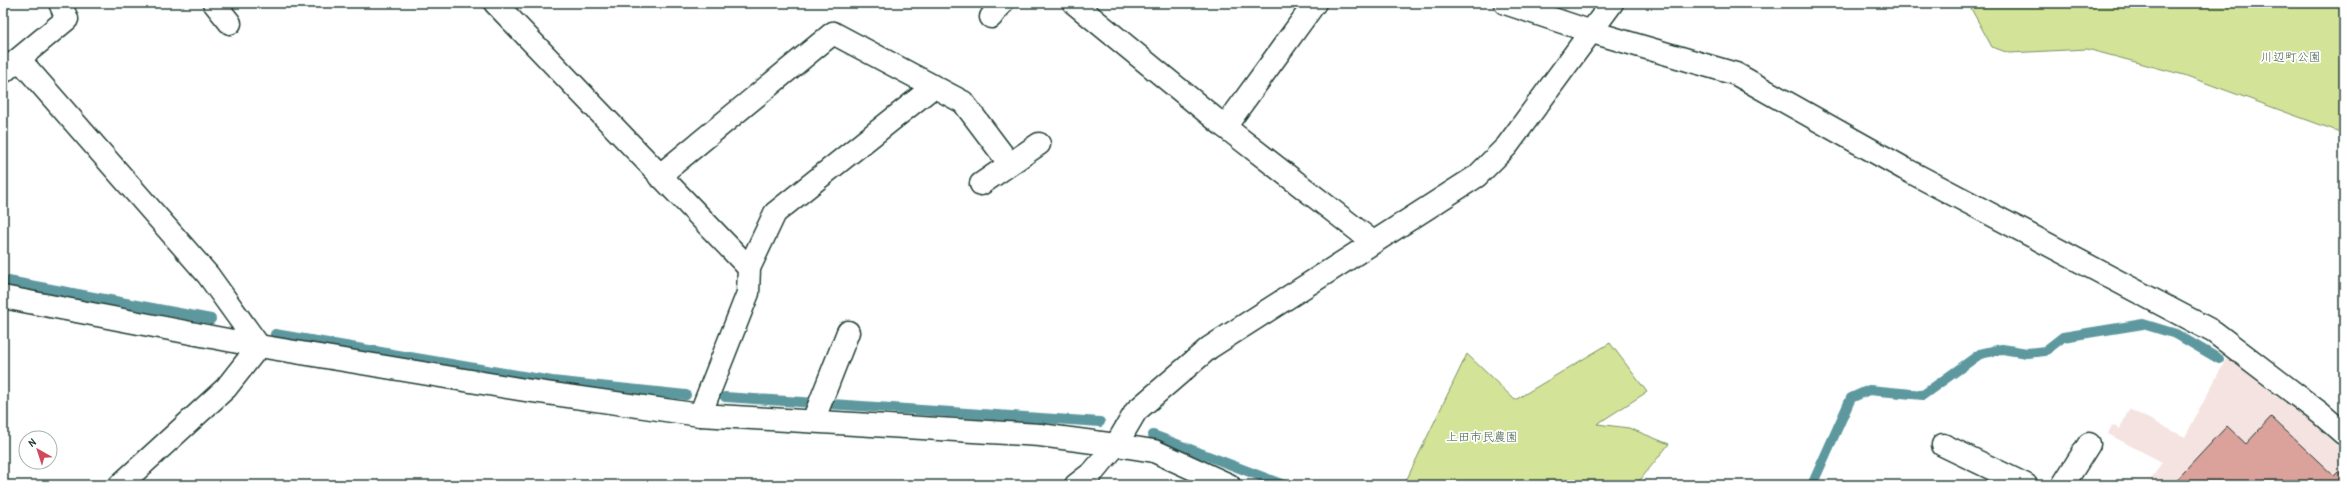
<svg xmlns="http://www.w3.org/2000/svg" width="2347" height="488" font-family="'Patrick Hand','Klee One',sans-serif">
	<rect width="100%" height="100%" fill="#fff"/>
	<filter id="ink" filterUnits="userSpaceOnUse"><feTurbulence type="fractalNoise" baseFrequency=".025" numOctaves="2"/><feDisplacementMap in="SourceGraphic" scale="8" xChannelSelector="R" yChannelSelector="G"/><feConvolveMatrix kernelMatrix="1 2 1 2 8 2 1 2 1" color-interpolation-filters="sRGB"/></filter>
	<g filter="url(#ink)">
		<!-- built -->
		<polygon fill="#f4e3e1" points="2227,357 2312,422 2344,452 2344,485 2148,485 2162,462 2108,434 2112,425 2120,429 2129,409 2185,437"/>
		<!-- green -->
		<g fill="#d3e498" stroke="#799066">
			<polygon points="1968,3 2344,3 2344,130 2340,132 2184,75 2087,49 2009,53 1992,47"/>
			<polygon points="1610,343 1647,392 1597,424 1629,428 1669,444 1636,485 1404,485 1467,354 1515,400"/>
		</g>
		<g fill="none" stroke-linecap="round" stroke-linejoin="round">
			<!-- stream -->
			<g stroke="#5d989f" stroke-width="10">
				<polyline points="3,280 211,319"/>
				<polyline points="275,334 552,381 686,395"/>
				<polyline points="725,397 1100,422"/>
				<polyline points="1153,435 1284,485"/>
				<polyline points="1812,485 1851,398 1869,390 1923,395 1980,354 2002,349 2027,353 2045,351 2063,337 2143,324 2176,334 2219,359"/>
			</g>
		</g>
		<!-- building -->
		<polygon fill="#dba19b" stroke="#1f3d34" points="2271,417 2334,476 2338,472 2344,478 2344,485 2172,485 2227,426 2246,444"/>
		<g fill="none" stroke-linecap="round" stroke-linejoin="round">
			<!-- minor casing -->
			<g stroke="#1f3d34" stroke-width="25">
				<g id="minor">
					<polyline points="214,3 230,23"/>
					<polyline points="495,3 749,268"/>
					<polyline points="1074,3 1225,127 1373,242"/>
					<polyline points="1505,3 1592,32 1736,74 1905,169 2214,332 2320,413 2344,434"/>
					<polyline points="991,17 1002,3"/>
					<polyline points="19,59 208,275 259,346"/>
					<polyline points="3,72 67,19 60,3"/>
					<polyline points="1225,127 1315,3"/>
					<polyline points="659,176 833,33 963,102 1009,163"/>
					<polyline points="981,184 1039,144"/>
					<polyline points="3,297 259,346 525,390 700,415 1040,435 1116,445 1154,451 1229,485"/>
					<polyline points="700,415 748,293 749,268 775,213 933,87"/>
					<polyline points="813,421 848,332"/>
					<polyline points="1943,445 2026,485"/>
					<polyline points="120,485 226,388 259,346"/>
					<polyline points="1076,485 1093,472 1116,445 1136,411 1209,348 1477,176 1507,146 1612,3"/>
					<polyline points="2063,485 2089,444"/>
				</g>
			</g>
			<!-- minor -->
			<use href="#minor" stroke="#fff" stroke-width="22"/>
		</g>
	</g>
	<g text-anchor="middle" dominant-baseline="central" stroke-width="3.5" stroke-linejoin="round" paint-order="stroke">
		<!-- park labels -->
		<g font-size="12" fill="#435e48" stroke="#fff">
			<text x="2291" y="56">川辺町公園</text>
			<text x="1482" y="436">上田市民農園</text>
		</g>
	</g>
	<!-- margin -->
	<rect width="2347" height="488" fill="none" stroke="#fff" stroke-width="16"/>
	<rect x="8" y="8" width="2331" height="472" fill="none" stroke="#1f3d34" stroke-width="1.5" filter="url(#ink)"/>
	<!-- north arrow -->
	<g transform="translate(38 450) rotate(321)"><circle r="19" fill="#ffffff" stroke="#a5b1ae"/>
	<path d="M0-3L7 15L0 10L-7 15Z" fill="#d1495b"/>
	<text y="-6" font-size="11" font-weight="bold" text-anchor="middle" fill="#1f3d34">N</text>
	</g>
</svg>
